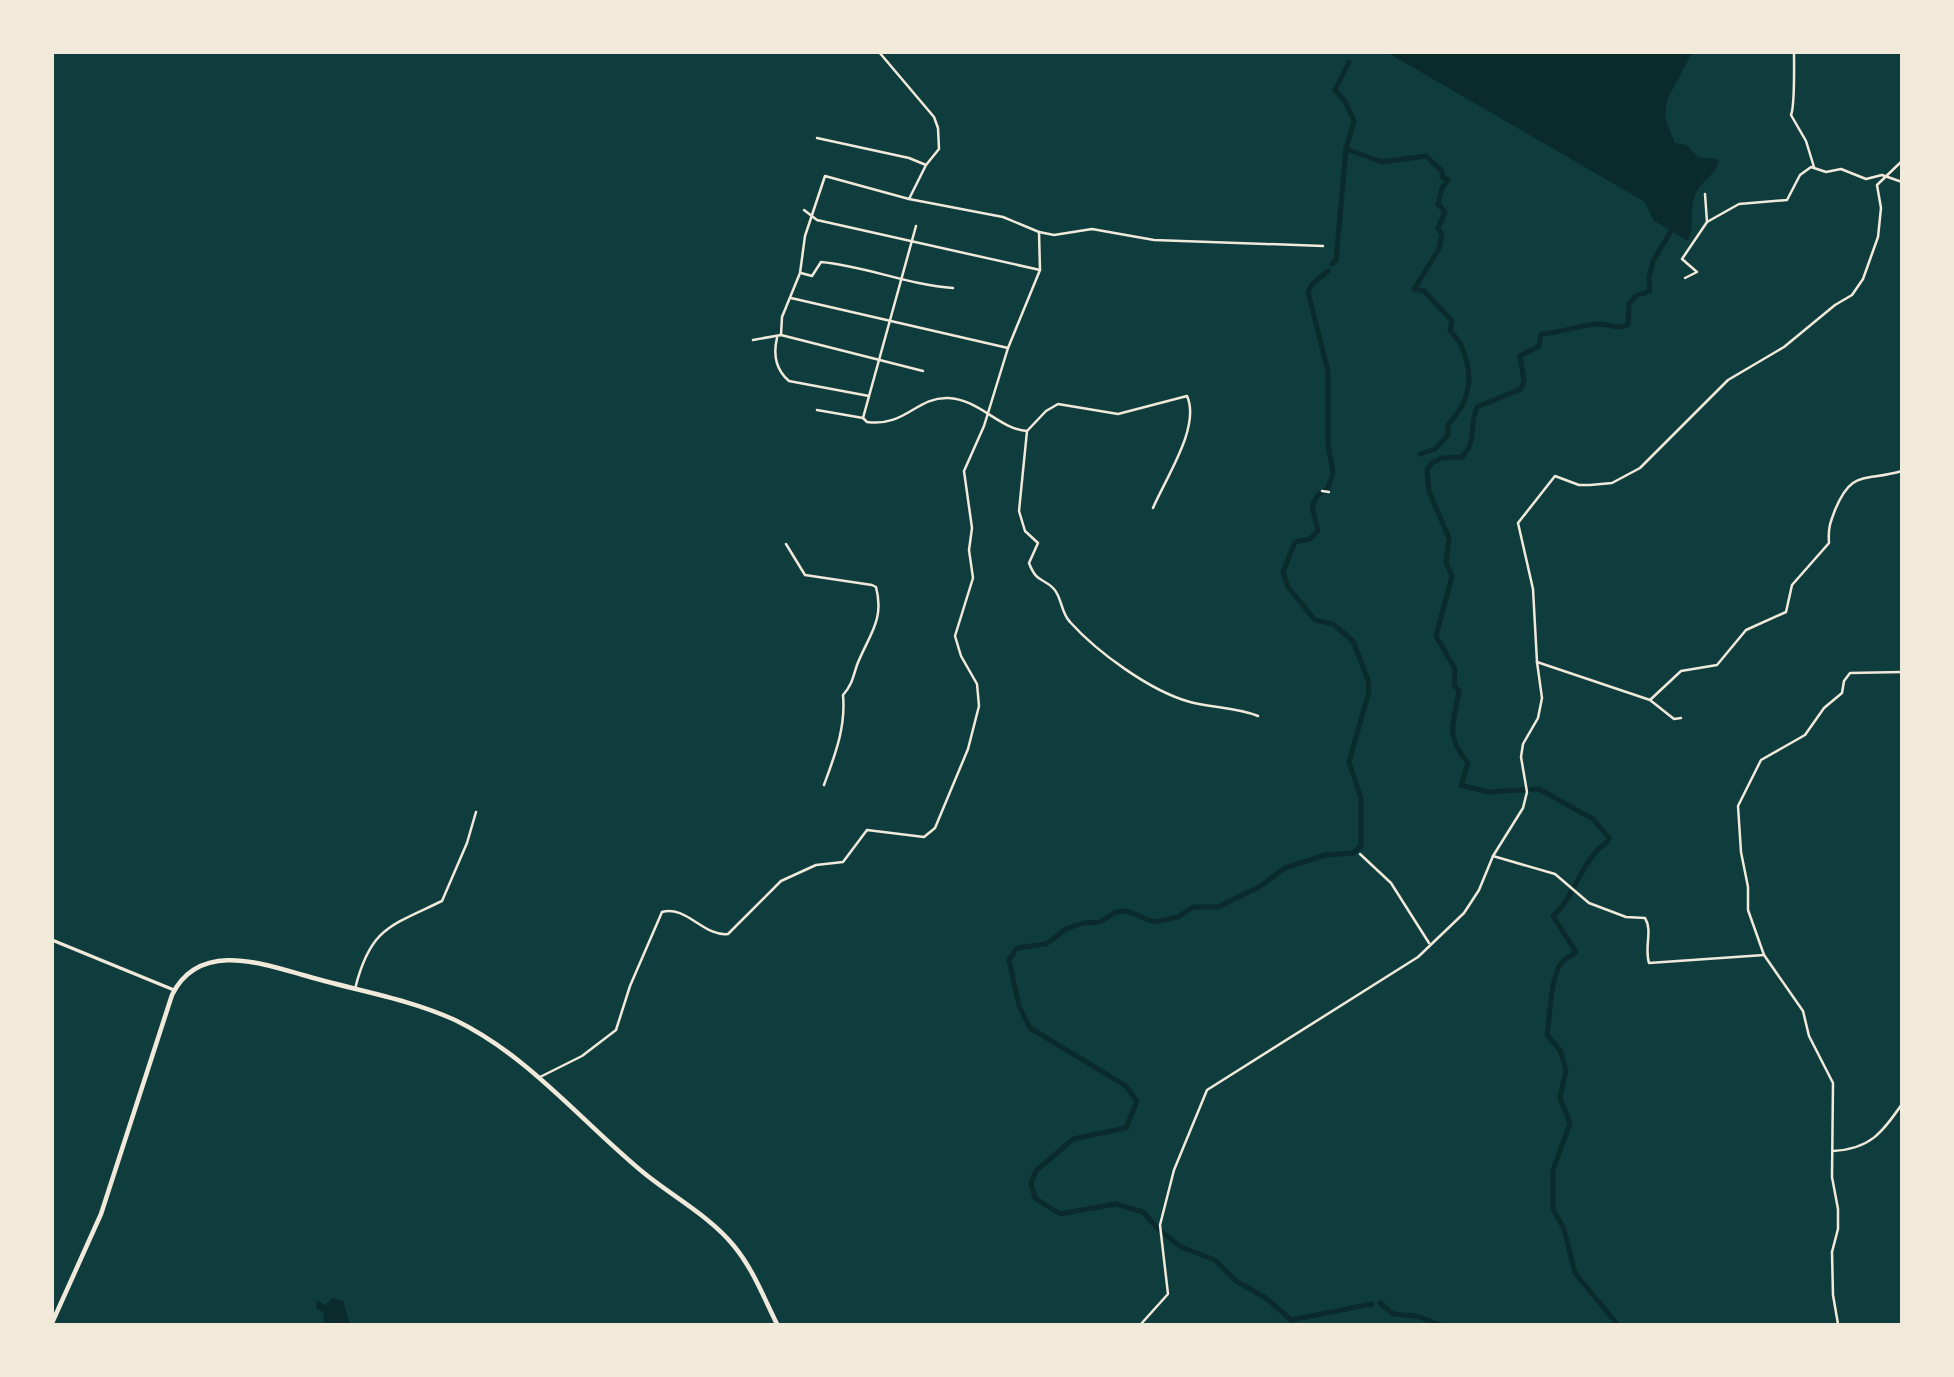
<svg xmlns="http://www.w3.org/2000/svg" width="1954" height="1377" font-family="Cabin,sans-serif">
	<rect width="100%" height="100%" fill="#0f3d3e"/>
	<!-- water -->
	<g fill="#0a2a2b">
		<path d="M1388,53H1692L1667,100L1665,118L1675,143L1687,145L1698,157L1717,159L1719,162C1715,175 1700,182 1695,195C1689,210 1695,225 1688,241L1653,220L1645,202Z"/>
		<polygon points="333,1298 343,1301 350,1324 329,1324 323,1321 324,1312 316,1309 317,1300 325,1305"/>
	</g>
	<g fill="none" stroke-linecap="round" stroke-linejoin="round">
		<!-- canal -->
		<g stroke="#0a2a2b" stroke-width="5">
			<path d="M1346,149L1382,162L1426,156L1442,171V177L1448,180L1442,188L1438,204L1445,212L1438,228L1442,234L1439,249L1414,289L1424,291L1452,321L1450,330C1453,335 1458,339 1460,343C1475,375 1471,400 1448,425V435L1435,449L1420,454"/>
			<polyline points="1332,264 1336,260 1346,149 1354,121 1345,101 1335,90 1349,62"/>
			<polyline points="1328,271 1312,284 1308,292 1328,371 1328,444 1333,473 1328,488 1317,496 1312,506 1318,531 1310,539 1295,542 1283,572 1288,587 1315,620 1333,624 1353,641 1368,680 1369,691 1349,762 1361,798 1361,846 1353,853 1325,855 1285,868 1259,887 1218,907 1193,907 1178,917 1154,922 1127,911 1116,912 1100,922 1083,923 1066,929 1046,944 1017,948 1009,960 1019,1006 1030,1028 1126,1086 1137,1101 1126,1128 1073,1139 1036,1171 1031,1183 1035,1198 1060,1214 1116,1204 1143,1212 1158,1229 1181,1247 1215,1260 1236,1281 1266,1298 1291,1320 1372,1304"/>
			<polyline points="1380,1303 1393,1314 1416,1316 1439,1324"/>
			<path d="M1617,1324L1575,1273L1564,1229L1553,1209V1170L1570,1123L1560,1098L1566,1070L1560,1050L1547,1035C1550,1018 1550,974 1563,961C1567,957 1573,956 1576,952L1553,916C1572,899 1578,873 1594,854C1599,846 1606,846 1609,838L1593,819L1539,789L1487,792L1461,785L1468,763C1444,734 1454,724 1459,691L1454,685L1455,669L1436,636L1452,576L1446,562L1449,538L1429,491L1427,470L1432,463L1442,458L1462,457C1477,442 1469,425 1477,407L1521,389L1524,381L1520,356L1539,346L1541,334C1560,333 1584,324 1599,324C1611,324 1616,330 1628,325L1629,304L1636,296L1650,291L1649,278L1653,261L1671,231"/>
		</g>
		<!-- minor -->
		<g stroke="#f1e9da" stroke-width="2.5">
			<polyline points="879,52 934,117 938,128 939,149 926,165 909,199"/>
			<path d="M1794,52C1794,67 1795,105 1791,115L1806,141L1814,167"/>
			<polyline points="817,138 909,158 926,165"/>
			<polyline points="804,210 817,220 1040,270"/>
			<polyline points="1707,222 1739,204 1787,200 1800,175 1811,167 1826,172 1841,169 1866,179 1882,175 1902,182"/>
			<polyline points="1039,232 1054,235 1092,229 1154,240 1323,246"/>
			<path d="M801,273L812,276L821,262C866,266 908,285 953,288"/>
			<polyline points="1685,278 1697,272 1682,259 1707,222 1705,194"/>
			<polyline points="791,298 1008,348"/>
			<path d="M777,338C773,355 776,370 789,381L869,396"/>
			<polyline points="753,340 781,335 923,371"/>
			<path d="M817,410L863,418L867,422C906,427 916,397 948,398C979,399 999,429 1027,431L1046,411L1058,404L1118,414L1187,396C1201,427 1165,479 1153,508"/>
			<polyline points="863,418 916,226"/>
			<path d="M1027,431L1019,511L1025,531L1038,543L1029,563C1037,584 1043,577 1054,589C1062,598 1061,613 1070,622C1097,652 1150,691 1190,702C1212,708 1235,707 1258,716"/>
			<polyline points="1322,491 1329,492"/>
			<path d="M786,544L805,575L872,585L876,587C885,621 868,636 857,665C853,677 852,685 843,695C846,727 835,755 824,785"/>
			<path d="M1537,662L1650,700L1681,671L1717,665L1746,630L1786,612L1792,585L1829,543C1828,528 1830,523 1835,510C1852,469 1864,482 1902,471"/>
			<polyline points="1650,700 1674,719 1681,718"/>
			<polyline points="1360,854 1391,883 1429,943"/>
			<path d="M1493,856L1555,874L1589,903L1626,917L1645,918C1653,931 1644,947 1649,963L1764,955L1748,910V887L1741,852L1738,806L1761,760L1805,735L1824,708L1842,693L1844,681L1850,673L1902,672"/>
			<polyline points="1764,955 1803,1011 1809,1036 1833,1083 1832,1177 1838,1209 1838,1229 1832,1252 1833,1295 1838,1324"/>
			<path d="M355,989C370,928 390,926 442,901L467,843L476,812"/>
			<path d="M540,1077L582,1056L616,1030L630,986L662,912C686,905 704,937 728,934L781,881L816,865L843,862L867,830L924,837L935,828L968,749L979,706L977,684L961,656L955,636L973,578L969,550L972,528L964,471L984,426L1008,348L1040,270L1039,232L1003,217L909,199L825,176L805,236L800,273L782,317L781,335"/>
			<path d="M1833,1151C1870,1149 1882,1133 1902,1104"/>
			<polyline points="1141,1324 1168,1294 1160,1225 1174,1170 1207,1090 1418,957 1464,913 1479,890 1493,856 1523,808 1527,792 1521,757 1523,744 1538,718 1542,698 1537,662 1533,589 1518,523 1555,476 1579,485 1590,485 1612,483 1640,468 1728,380 1784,347 1835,305 1852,295 1863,279 1878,237 1881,208 1877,185 1902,161"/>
		</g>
		<!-- tertiary -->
		<polyline stroke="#f1e9da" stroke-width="3.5" points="52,940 174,990"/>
		<!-- primary -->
		<path stroke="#f1e9da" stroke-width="4.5" d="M52,1323L101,1214L172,995C198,942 258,962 303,975C353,990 407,998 455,1020C529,1056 581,1121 644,1173C672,1196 711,1217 734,1246C753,1269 764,1298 777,1324"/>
	</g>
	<!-- border -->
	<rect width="1954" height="1377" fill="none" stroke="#f1e9da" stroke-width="108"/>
</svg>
